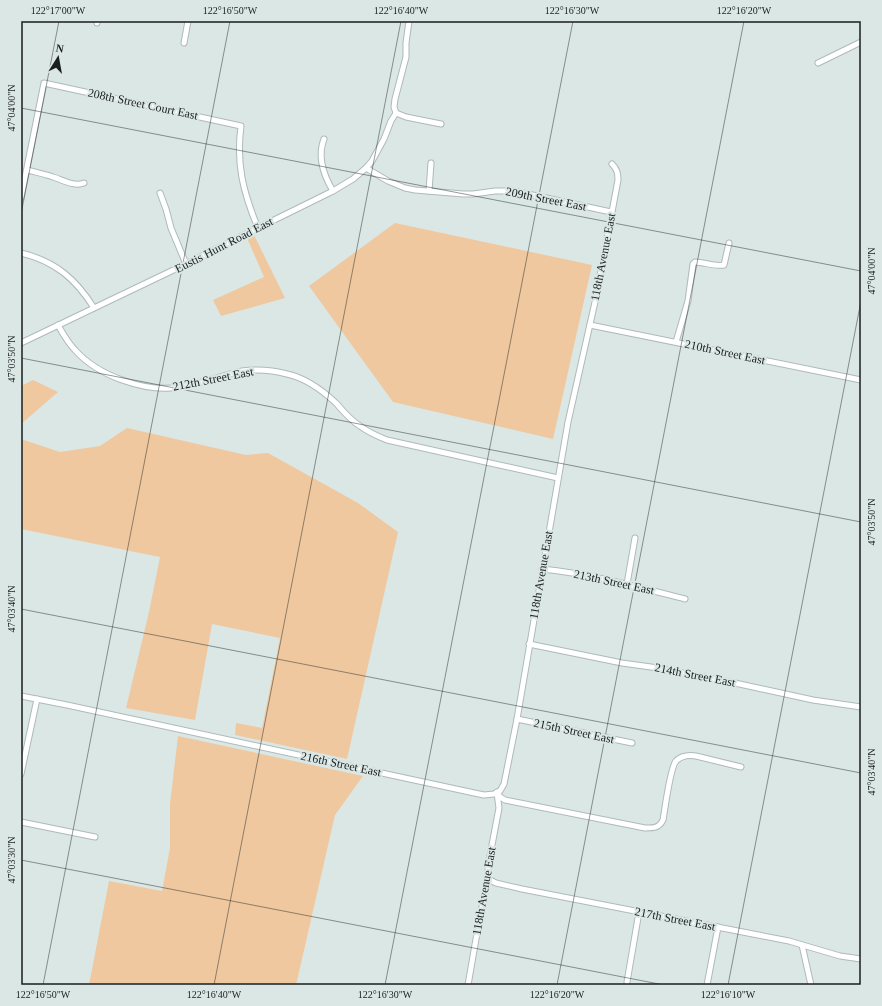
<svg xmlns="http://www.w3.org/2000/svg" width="882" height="1006" font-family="Georgia,serif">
	<rect width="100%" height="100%" fill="#dae7e5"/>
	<!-- green -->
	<g fill="#efc89f">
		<polygon points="395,223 592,265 553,439 393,402 309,286"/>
		<polygon points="254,235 285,298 221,316 213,300 264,277 247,238"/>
		<polygon points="33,380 58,392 21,424 21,386"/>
		<polygon points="127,428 246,455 268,453 358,503 398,532 347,759 235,735 236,723 262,728 280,638 212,624 195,720 126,708 149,612 160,557 21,529 21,439 60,452 100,446"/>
		<polygon points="178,736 363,776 335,815 296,985 89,985 109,881 162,891 170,848 170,804"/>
	</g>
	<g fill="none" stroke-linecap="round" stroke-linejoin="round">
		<!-- minor casing -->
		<g stroke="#aebab9" stroke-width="7">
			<g id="minor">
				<polyline points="97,23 97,21"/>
				<polyline points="184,43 188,21"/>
				<polyline points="818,63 861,42"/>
				<polyline points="396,113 394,107 395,99 406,57 406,43 409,21"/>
				<polyline points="396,113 406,117 441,124"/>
				<path d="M324,139C317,157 324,176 333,191"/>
				<polyline points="366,168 388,181 405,188 415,190 463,194 473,194 495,191 514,191 611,212"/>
				<path d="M27,170C35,172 44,174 53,177C63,180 74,187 84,183"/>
				<polyline points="429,191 431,163"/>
				<polyline points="160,193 166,209 171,228 186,264"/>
				<path d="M21,197L44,83L241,126C236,164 243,192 258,228"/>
				<path d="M21,253C55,261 76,279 94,308"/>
				<path d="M58,325C63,334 68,343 75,350C98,376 146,393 180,387C201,383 221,376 242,371C257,369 272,370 287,374C306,378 322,390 336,403C343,411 350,420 360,426C368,432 377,436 387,440L558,478"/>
				<polyline points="590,325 861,380"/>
				<path d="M676,342L688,301L693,264L695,262C704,262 715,267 724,265L729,243"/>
				<polyline points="21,343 186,264 258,228 333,191 353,179 366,168 372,161 384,139 391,121 396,113"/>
				<path d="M542,569C591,574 638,587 685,599"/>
				<polyline points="627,584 635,538"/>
				<polyline points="529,644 622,663 651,667 735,683 813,700 861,707"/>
				<path d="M21,696L67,705L479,794L484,795L494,794L500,791L504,784L517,719L568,422L595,302L618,180C618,173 617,169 612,164"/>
				<polyline points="517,719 632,743"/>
				<polyline points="21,774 37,699"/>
				<path d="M497,792L500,797L505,800L645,828C654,828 659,828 663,820C665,809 670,768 676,761C682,755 689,755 696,756L741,767"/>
				<polyline points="21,822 95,837"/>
				<polyline points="488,879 496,883 522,889 789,941 840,956 861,959"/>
				<polyline points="802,945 811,985"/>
				<polyline points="627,982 639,912"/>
				<polyline points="468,985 480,916 488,879 488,866 499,808 497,793"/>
				<polyline points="707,985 718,927"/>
			</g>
		</g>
		<!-- minor -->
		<use href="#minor" stroke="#fff" stroke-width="5"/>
	</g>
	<!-- ticks -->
	<path fill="none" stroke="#1a1e1e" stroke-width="1" stroke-opacity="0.45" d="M21,108L861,271M21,214L59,21M21,358L861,522M21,609L861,773M21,860L664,985M43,985L230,21M214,985L401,21M385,985L573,21M557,985L744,21M728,985L861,301"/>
	<g text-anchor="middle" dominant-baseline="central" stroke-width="4" stroke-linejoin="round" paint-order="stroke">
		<!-- street labels -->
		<g font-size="12" fill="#1a1e1e" stroke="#dae7e5">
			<text transform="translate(143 104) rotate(12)">208th Street Court East</text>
			<text transform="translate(546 199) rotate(11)">209th Street East</text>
			<text transform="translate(224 245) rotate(-27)">Eustis Hunt Road East</text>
			<text transform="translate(603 257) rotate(-79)">118th Avenue East</text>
			<text transform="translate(725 352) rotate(12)">210th Street East</text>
			<text transform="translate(213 379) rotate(-11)">212th Street East</text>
			<text transform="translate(541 575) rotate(-80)">118th Avenue East</text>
			<text transform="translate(614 582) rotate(12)">213th Street East</text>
			<text transform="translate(695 675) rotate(11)">214th Street East</text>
			<text transform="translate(574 731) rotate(12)">215th Street East</text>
			<text transform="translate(341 764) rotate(12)">216th Street East</text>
			<text transform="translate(484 891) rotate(-80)">118th Avenue East</text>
			<text transform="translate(675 919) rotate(11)">217th Street East</text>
		</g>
	</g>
	<!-- border -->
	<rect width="882" height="1006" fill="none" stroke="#dae7e5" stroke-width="44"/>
	<!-- north arrow -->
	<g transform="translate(58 58) rotate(11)" stroke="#dae7e5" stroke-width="3" paint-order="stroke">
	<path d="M0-3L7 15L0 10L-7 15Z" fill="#1a1e1e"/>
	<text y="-6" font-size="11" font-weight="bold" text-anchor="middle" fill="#1a1e1e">N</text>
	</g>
	<rect x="22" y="22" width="838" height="962" fill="none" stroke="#1a1e1e" stroke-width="1.5"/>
	<g font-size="10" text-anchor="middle" fill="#1a1e1e">
		<text x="58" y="14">122°17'00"W</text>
		<text x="230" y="14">122°16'50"W</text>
		<text x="401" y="14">122°16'40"W</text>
		<text x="572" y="14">122°16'30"W</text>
		<text x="744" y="14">122°16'20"W</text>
		<text transform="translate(11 108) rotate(-90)" y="4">47°04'00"N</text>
		<text transform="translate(871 271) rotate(-90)" y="4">47°04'00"N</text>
		<text transform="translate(11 359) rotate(-90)" y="4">47°03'50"N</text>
		<text transform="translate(871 522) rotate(-90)" y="4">47°03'50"N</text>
		<text transform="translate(11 609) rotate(-90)" y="4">47°03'40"N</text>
		<text transform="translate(871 772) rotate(-90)" y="4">47°03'40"N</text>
		<text transform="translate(11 860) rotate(-90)" y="4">47°03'30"N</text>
		<text x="43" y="998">122°16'50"W</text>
		<text x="214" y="998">122°16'40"W</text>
		<text x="385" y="998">122°16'30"W</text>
		<text x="557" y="998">122°16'20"W</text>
		<text x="728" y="998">122°16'10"W</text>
	</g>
</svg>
